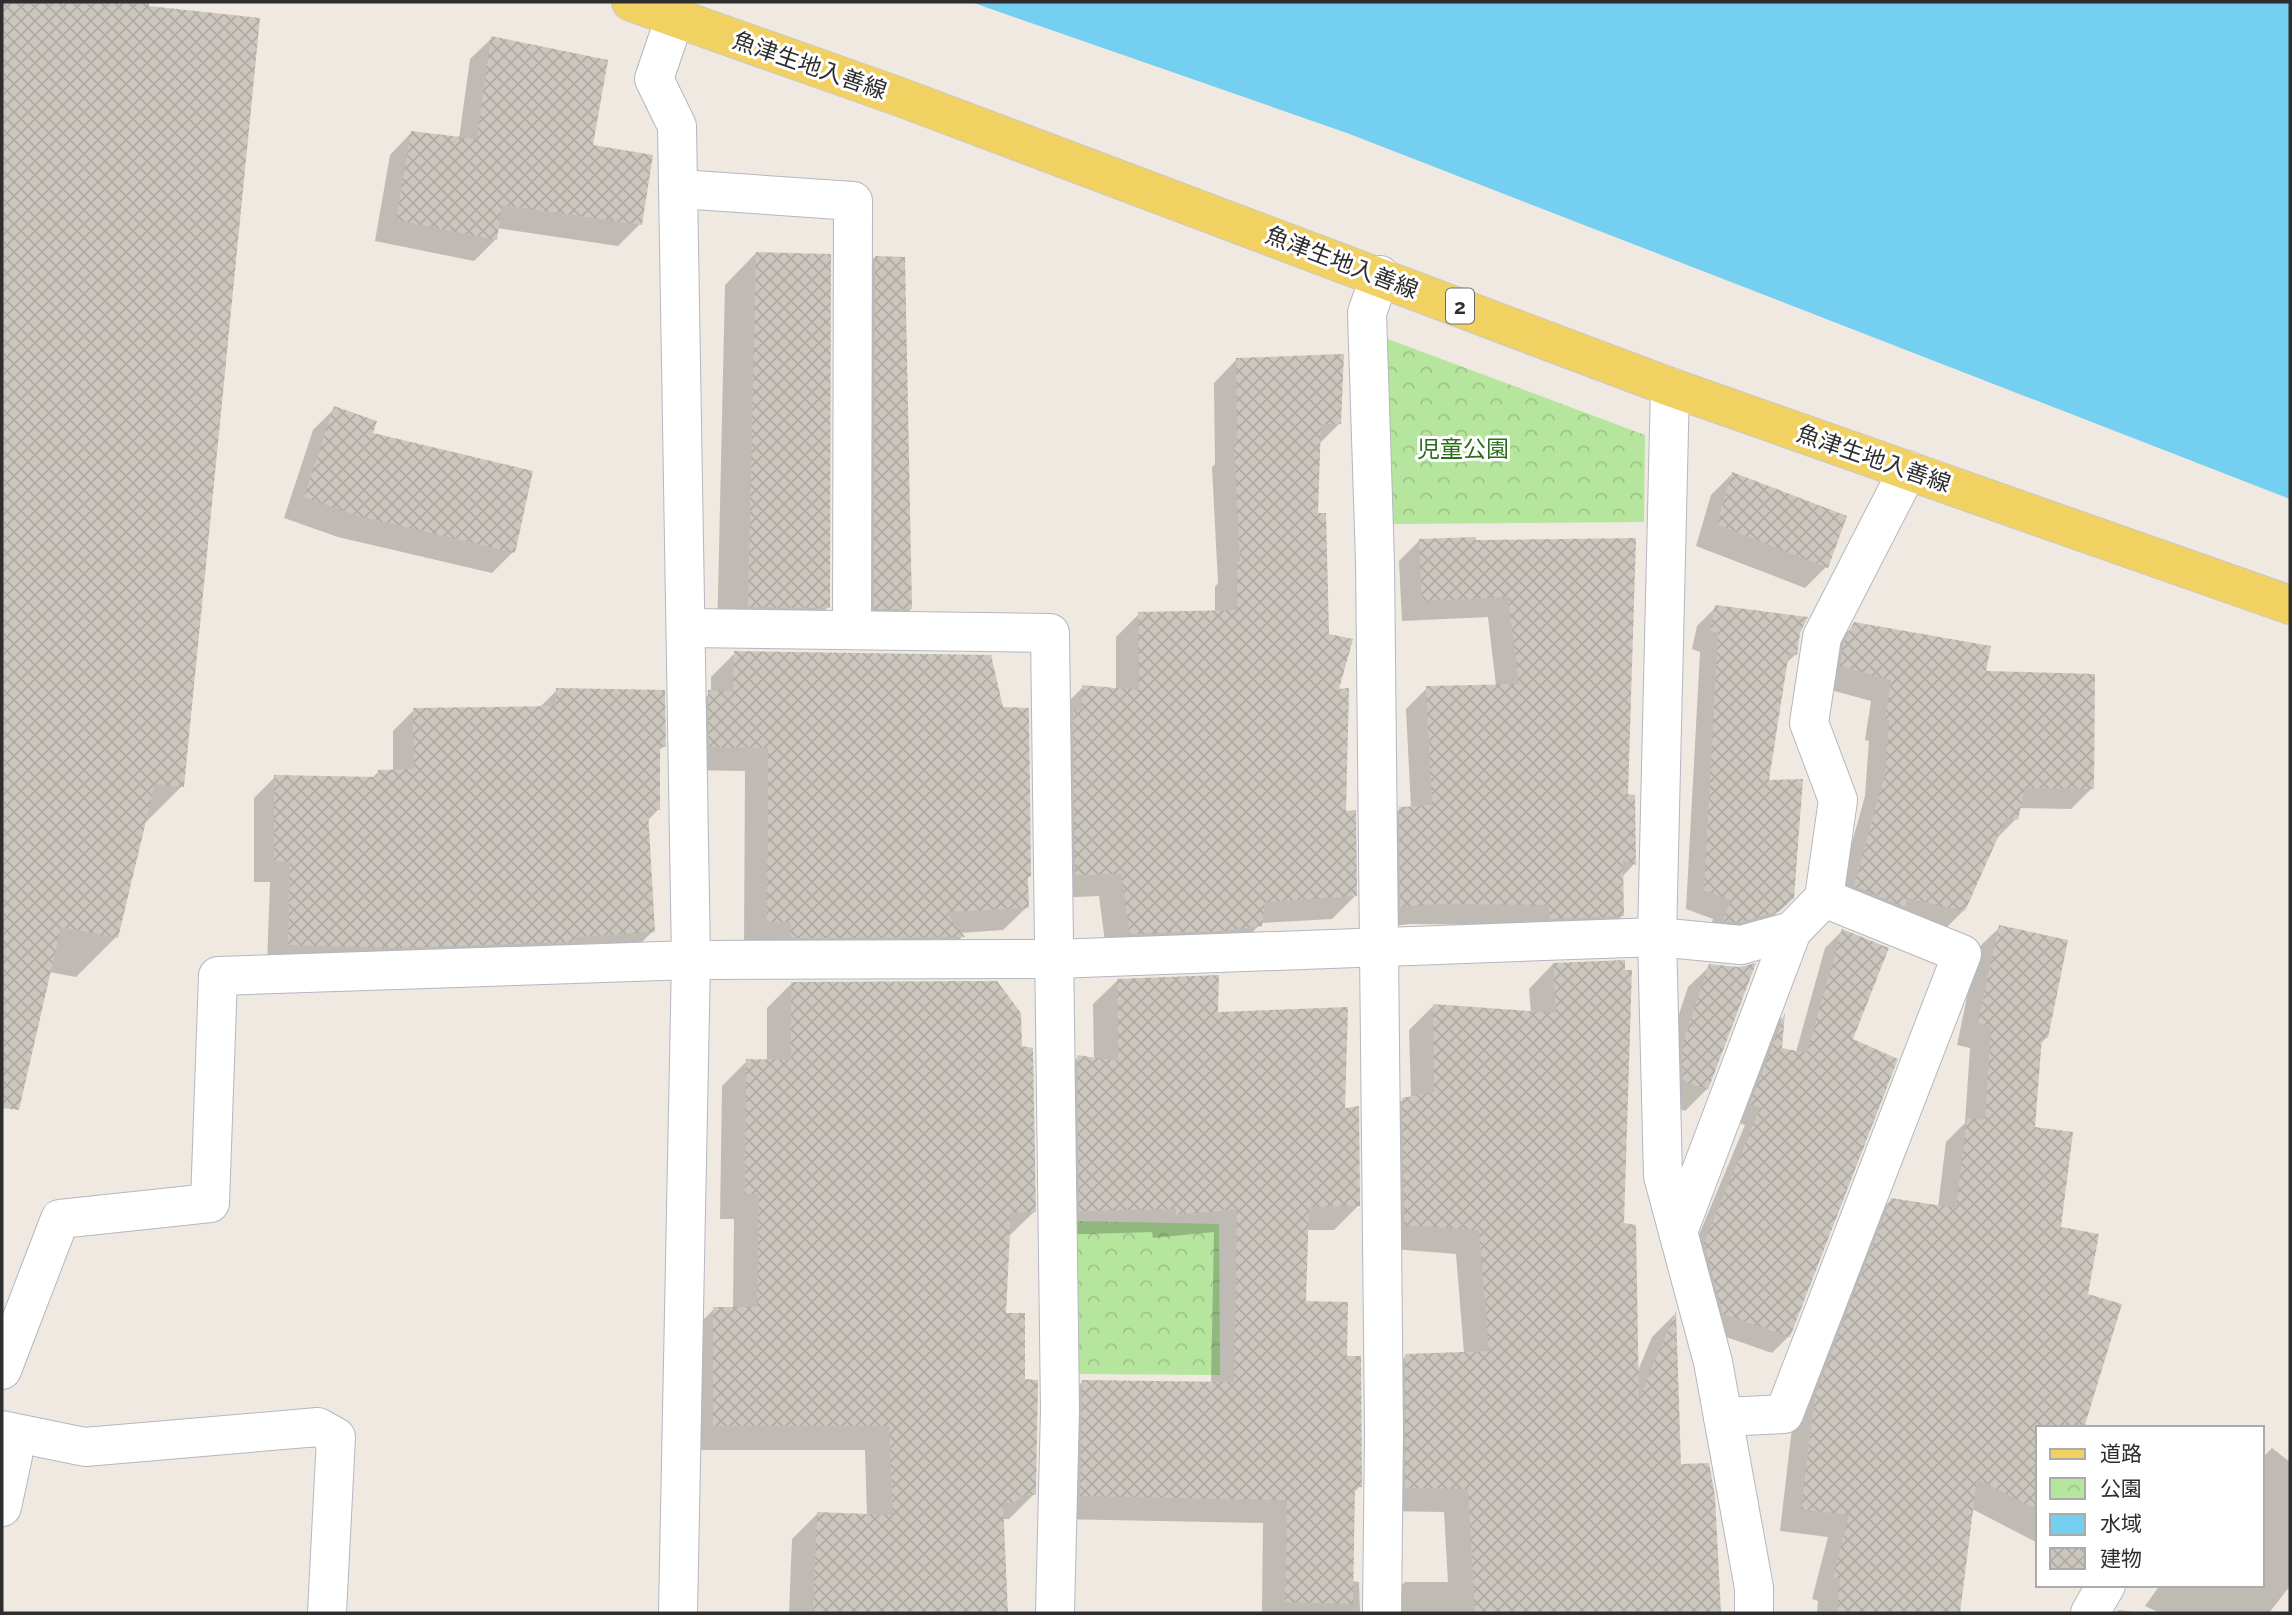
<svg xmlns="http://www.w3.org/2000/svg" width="2292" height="1615" font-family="Raleway,'Noto Sans JP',sans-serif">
	<defs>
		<pattern id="park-crowns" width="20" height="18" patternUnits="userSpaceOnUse" patternTransform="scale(1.75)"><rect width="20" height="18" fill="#b6e59e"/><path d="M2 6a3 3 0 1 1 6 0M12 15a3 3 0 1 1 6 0" fill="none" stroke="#9dc588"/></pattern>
		<pattern id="building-cross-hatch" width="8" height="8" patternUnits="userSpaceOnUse" patternTransform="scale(1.75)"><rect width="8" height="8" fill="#cbc7bf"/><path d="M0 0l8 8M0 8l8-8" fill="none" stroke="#afaba4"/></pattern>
	</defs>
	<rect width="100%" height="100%" fill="#efe9e1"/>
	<!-- park -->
	<g fill="url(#park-crowns)">
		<polygon points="1385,338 1645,435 1644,522 1391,524"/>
		<polygon points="1074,1221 1219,1224 1220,1375 1075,1374"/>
	</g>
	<!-- water -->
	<polygon fill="#75cff0" points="971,2 2290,2 2290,499 1347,133"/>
	<!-- shadow -->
	<g fill="#0003">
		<polygon points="2,2 148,2 182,786 143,825 116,937 76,977 49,972 29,1060 2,1088"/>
		<polygon points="492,38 591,147 640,224 618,246 497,228 496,239 474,261 375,241 390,155 411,133 459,139 470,59"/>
		<polygon points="756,253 828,607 797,639 717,638 725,285"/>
		<polygon points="875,257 911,609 889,630 853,630 854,279"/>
		<polygon points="1236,360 1340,423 1319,444 1316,515 1355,896 1332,919 1261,923 1238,948 1107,957 1099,896 1053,898 1060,710 1083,687 1116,690 1116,637 1139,614 1215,612 1215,587 1218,583 1212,467 1215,464 1214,383"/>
		<polygon points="335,408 513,552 492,573 338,537 284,518 313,430"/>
		<polygon points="1732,474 1826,567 1805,588 1696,546 1711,495"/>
		<polygon points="1634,539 1626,795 1633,796 1634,864 1622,877 1622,916 1602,936 1529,925 1411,924 1380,927 1379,829 1400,809 1411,808 1406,709 1427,688 1496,686 1488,617 1402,621 1399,561 1419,541"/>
		<polygon points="1716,607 1799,633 1796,654 1785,664 1767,782 1792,897 1760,930 1706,940 1713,919 1686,909 1700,652 1692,649 1697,626"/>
		<polygon points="1855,624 1984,673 2092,788 2071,809 2019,808 2016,819 1995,840 1964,910 1943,931 1834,907 1865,796 1869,741 1865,740 1871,701 1820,687 1834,645"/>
		<polygon points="735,653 1029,876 1026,879 1027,907 1003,930 959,933 962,937 939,960 744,943 745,771 686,770 686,716 711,692 711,677"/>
		<polygon points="557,690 664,746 658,751 658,810 647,821 653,931 632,952 267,965 270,882 254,882 254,798 275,777 372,778 379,771 393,771 393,731 414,710 539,708"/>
		<polygon points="2000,927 2047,1037 2040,1044 2033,1128 2059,1228 2086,1295 2083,1423 2093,1428 2038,1428 2038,1543 1972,1509 1925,1590 1963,1613 1817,1613 1818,1601 1812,1599 1828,1537 1780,1531 1793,1419 1869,1223 1891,1200 1938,1207 1946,1142 1965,1123 1970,1048 1957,1045 1977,949"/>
		<polygon points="1842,931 1851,1040 1789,1336 1772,1353 1706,1330 1688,1261 1745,1125 1734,1121 1768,1031 1782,1017 1780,1050 1796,1052 1825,948"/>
		<polygon points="1553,964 1622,1224 1637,1373 1652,1337 1674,1315 1679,1466 1713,1496 1719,1613 1380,1613 1381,1606 1405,1582 1448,1582 1444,1512 1382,1511 1382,1380 1406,1356 1464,1353 1456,1254 1380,1248 1379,1123 1403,1099 1411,1098 1409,1030 1433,1006 1531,1013 1529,989"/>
		<polygon points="1710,966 1707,1089 1685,1111 1662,1102 1661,1069 1688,987"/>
		<polygon points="1118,980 1216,1013 1343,1111 1358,1206 1334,1230 1306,1230 1305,1303 1345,1358 1360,1486 1353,1493 1351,1581 1359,1582 1360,1613 1262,1613 1263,1523 1056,1519 1058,1406 1082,1382 1211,1384 1214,1232 1153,1238 1152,1232 1056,1235 1054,1081 1078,1057 1094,1060 1093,1004"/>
		<polygon points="792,983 1034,1212 1008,1237 1004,1315 1023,1381 1034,1494 1009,1519 1002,1519 1007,1613 789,1613 792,1539 817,1514 867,1515 865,1450 689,1450 689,1334 714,1309 733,1309 734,1219 720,1219 722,1086 747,1061 767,1061 767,1008"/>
		<polygon points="2272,1448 2290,1462 2290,1586 2269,1613 2160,1613 2145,1606 2160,1585 2262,1585 2262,1458"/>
		<polygon points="2119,1610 2140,1613 2115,1613"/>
	</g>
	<!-- building -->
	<g fill="url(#building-cross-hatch)">
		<polygon points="2,2 149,2 149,6 260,18 184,787 155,784 118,938 61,927 19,1110 2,1108"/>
		<polygon points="491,36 608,60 593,145 653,155 642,225 502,205 497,240 396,220 411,131 477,139"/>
		<polygon points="756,252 831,254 830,608 748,607"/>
		<polygon points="875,256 905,257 912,609 874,609"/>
		<polygon points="1344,354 1341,424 1321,424 1318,513 1326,513 1329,634 1353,639 1339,689 1349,688 1346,811 1356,810 1357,896 1265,902 1262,926 1221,931 1130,934 1121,874 1075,875 1073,710 1081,710 1082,685 1139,690 1138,612 1237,610 1237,562 1240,562 1234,442 1237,442 1236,358"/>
		<polygon points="334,406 377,421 373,433 533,471 515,553 359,516 304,497"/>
		<polygon points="1732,472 1847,516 1828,568 1717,524"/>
		<polygon points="1475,537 1476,540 1636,538 1628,794 1635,795 1636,865 1623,860 1624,916 1550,919 1549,905 1433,904 1400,907 1399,807 1432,805 1426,686 1519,684 1508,597 1422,601 1419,539"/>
		<polygon points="1715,605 1808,617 1800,633 1797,655 1789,652 1769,780 1803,779 1794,898 1780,911 1739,923 1723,921 1731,900 1704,890 1718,633 1710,631"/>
		<polygon points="1854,622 1991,646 1986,671 2095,674 2094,789 2025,788 2018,820 2007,817 1965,911 1907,898 1905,907 1854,886 1885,774 1889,720 1885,719 1891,680 1840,666 1843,644"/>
		<polygon points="734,651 991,655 1003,707 1029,708 1031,876 1028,877 1029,908 946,912 965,937 791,938 791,922 767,921 768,748 709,747 708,690 733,691"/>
		<polygon points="556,688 665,690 666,747 660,747 660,810 648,810 655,932 575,937 575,942 396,948 288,945 290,862 274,861 274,775 378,777 378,770 414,769 413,708 556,706"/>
		<polygon points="1999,925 2068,940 2048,1038 2042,1037 2035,1127 2073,1132 2061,1227 2099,1234 2088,1294 2122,1304 2084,1428 2038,1428 2038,1510 1977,1479 1960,1613 1837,1613 1840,1579 1833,1577 1849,1515 1801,1509 1815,1396 1891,1198 1956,1208 1967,1118 1985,1120 1991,1026 1978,1023"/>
		<polygon points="1842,929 1889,948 1853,1039 1898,1059 1790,1337 1723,1314 1704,1243 1760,1108 1750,1104 1785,1013 1782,1048 1807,1053"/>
		<polygon points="1625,960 1625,970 1632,970 1624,1223 1636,1225 1639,1399 1676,1311 1681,1464 1709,1463 1715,1496 1721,1613 1475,1613 1468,1489 1405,1488 1405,1354 1489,1351 1479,1230 1404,1225 1402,1098 1434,1092 1433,1004 1556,1013 1553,963"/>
		<polygon points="1756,963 1708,1090 1683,1081 1682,1046 1709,964 1739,967"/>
		<polygon points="1219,975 1218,1012 1348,1007 1345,1108 1359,1106 1360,1206 1309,1207 1306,1301 1348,1302 1347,1356 1361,1356 1362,1487 1355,1487 1353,1604 1285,1602 1287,1500 1080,1496 1082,1380 1234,1382 1237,1209 1176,1215 1176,1209 1079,1211 1077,1055 1118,1061 1117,979"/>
		<polygon points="997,981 1021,1013 1022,1046 1033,1048 1036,1212 1011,1213 1006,1313 1025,1313 1025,1379 1038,1380 1036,1495 1019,1495 1019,1502 1003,1503 1008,1613 813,1613 817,1512 893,1515 889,1426 713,1426 713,1307 757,1307 759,1194 745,1194 746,1059 791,1060 791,982"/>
	</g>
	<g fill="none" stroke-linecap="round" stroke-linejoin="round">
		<!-- minor casing -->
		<g stroke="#b4b7c1" stroke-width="40">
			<g id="minor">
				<polyline points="675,17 654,79 677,126 691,960 678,1613"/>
				<polyline points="680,189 853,201 852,630"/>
				<polyline points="1380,275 1367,313 1375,561 1384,1432 1382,1613"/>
				<polyline points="1670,387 1657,937 1663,1176 1713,1362 1754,1588 1754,1613"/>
				<polyline points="688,628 1050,633 1060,1410 1055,1613"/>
				<polyline points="1678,1232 1792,931"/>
				<polyline points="2,1370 60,1219 210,1203 218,976 691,960 1055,959 1657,937 1741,945 1792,931 1824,898 1838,800 1809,723 1822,637 1908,470"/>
				<polyline points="1723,1417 1784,1414 1962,954 1824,898"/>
				<polyline points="2,1430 85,1447 318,1427 336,1437 327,1613"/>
				<polyline points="2,1432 13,1456 2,1507"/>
				<polyline points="2090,1613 2106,1585"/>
			</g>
		</g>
		<!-- primary casing -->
		<g stroke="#c9c9c9" stroke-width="40">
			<polyline id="primary" points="631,2 900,97 1670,387 2290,605"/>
		</g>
		<!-- minor -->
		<use href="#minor" stroke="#fff" stroke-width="38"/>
		<!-- primary -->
		<use href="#primary" stroke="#f2d163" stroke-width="38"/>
	</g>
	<g text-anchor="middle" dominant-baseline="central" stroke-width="6" stroke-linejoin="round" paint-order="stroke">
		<!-- shield labels -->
		<rect fill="#fff" stroke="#6d6d6d" stroke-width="2" x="1446" y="288.5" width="28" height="35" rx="5"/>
		<g font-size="21" font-weight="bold" fill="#2e2e2e">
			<text x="1460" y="306">2</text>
		</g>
		<!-- street labels -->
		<g font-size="23" fill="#2e2e2e" stroke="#fff">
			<text transform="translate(810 65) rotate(19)">魚津生地入善線</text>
			<text transform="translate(1342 262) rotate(21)">魚津生地入善線</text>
			<text transform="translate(1874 458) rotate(19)">魚津生地入善線</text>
		</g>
		<!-- park labels -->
		<g font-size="23" fill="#2c6e1b" stroke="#fff">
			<text x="1463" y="448">児童公園</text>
		</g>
	</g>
	<!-- border -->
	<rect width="2292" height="1615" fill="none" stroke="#2e2e2e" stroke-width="7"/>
	<!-- legend -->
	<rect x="2036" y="1426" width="228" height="161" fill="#ffffff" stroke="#ababab" stroke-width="2"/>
	<rect x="2050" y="1449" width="35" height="10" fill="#f2d163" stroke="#ababab" stroke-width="2"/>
	<text x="2100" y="1461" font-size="21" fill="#2e2e2e">道路</text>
	<rect x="2050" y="1478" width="35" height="21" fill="url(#park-crowns)" stroke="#ababab" stroke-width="2"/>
	<text x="2100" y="1496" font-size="21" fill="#2e2e2e">公園</text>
	<rect x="2050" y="1514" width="35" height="21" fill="#75cff0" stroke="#ababab" stroke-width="2"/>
	<text x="2100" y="1531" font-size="21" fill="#2e2e2e">水域</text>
	<rect x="2050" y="1548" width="35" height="21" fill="url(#building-cross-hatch)" stroke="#ababab" stroke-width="2"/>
	<text x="2100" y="1566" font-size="21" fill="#2e2e2e">建物</text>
</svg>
